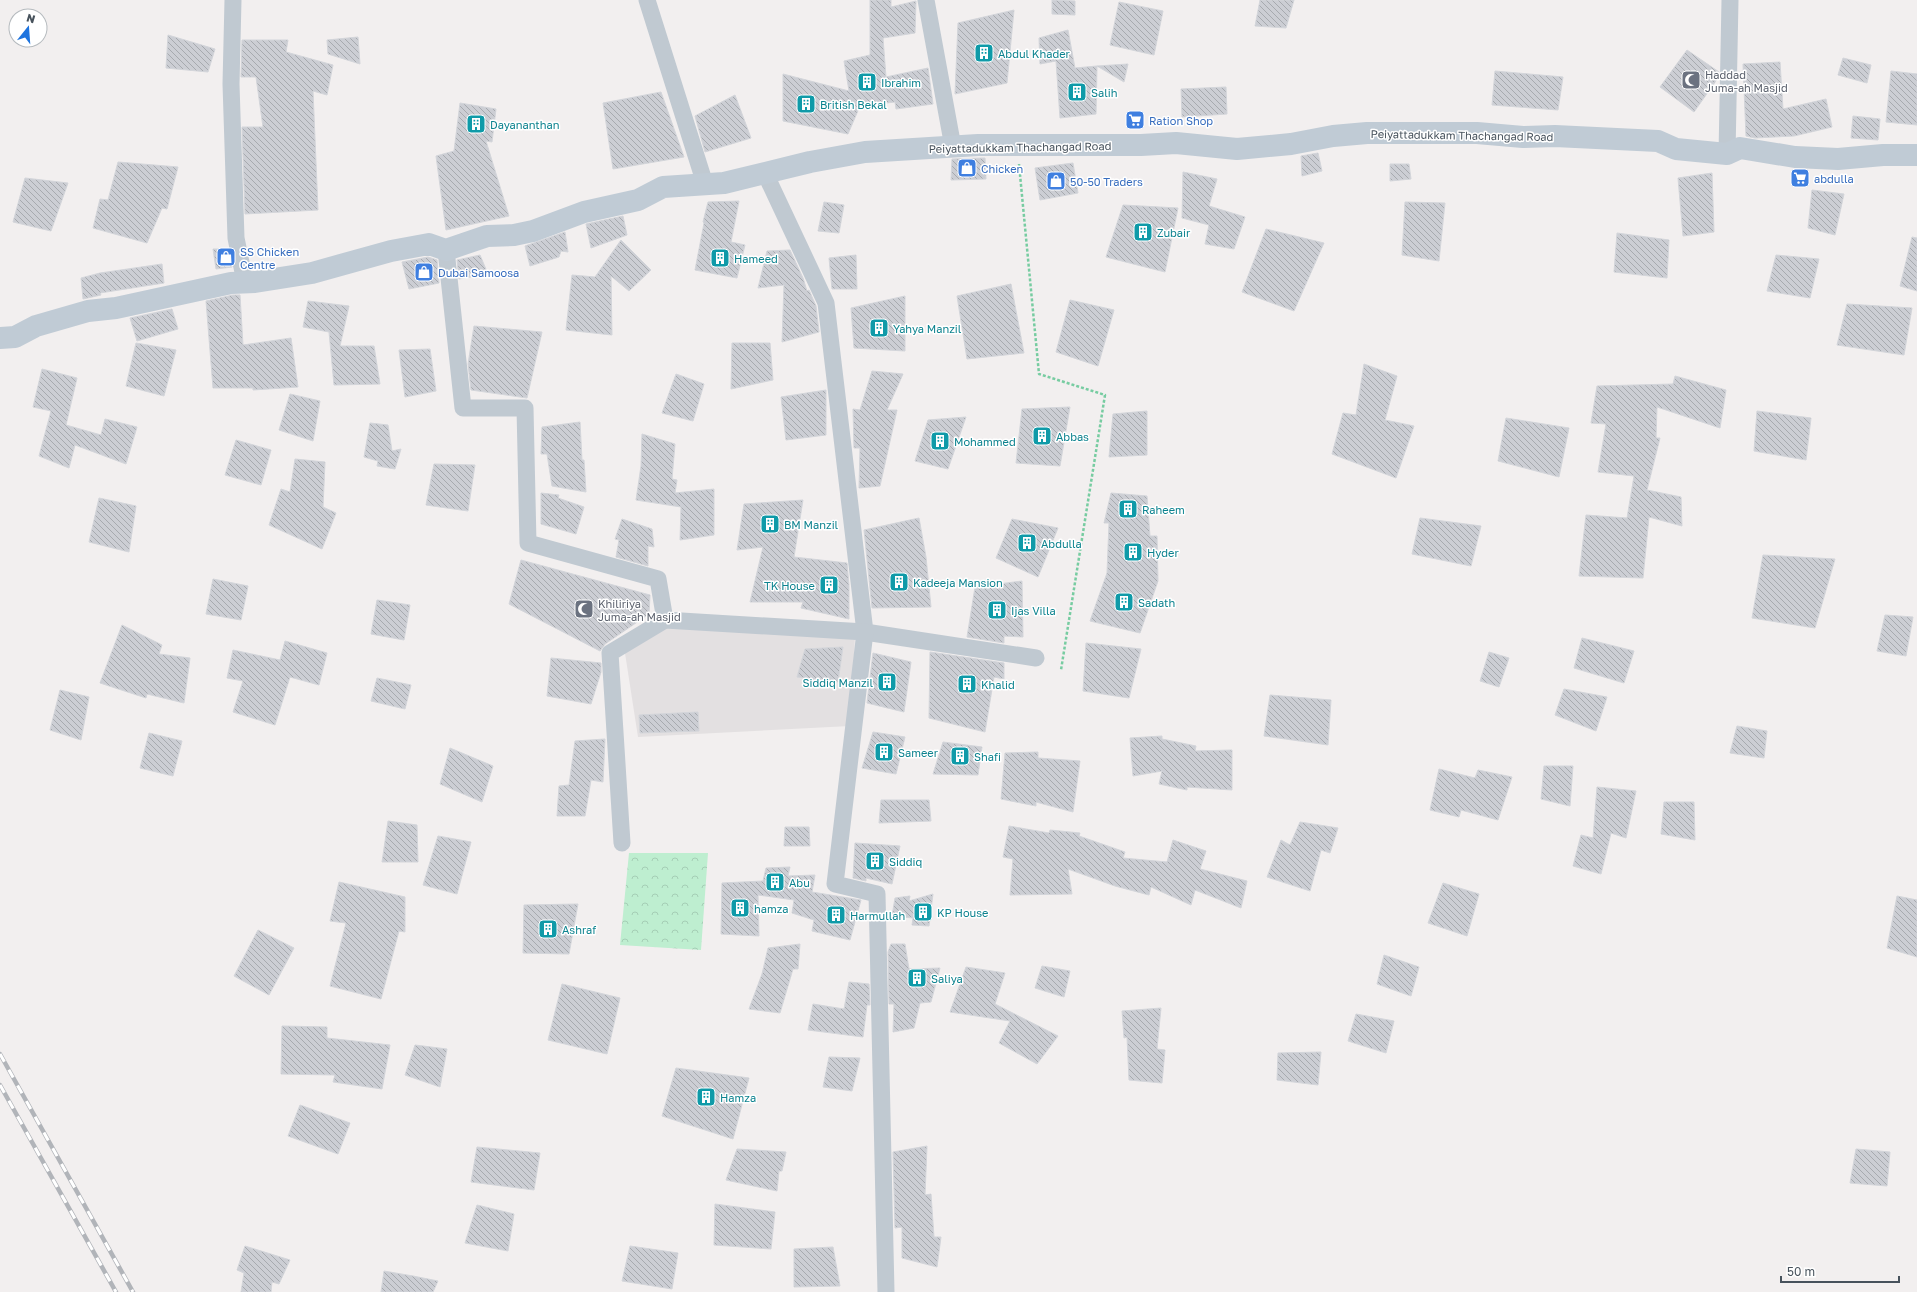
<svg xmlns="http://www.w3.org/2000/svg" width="1917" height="1292" font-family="'Golos Text',sans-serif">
	<defs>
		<pattern id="park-crowns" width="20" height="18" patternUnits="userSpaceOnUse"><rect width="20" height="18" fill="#beeed0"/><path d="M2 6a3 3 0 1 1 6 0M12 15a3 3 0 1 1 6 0" fill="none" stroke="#a5ceb5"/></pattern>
		<pattern id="building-back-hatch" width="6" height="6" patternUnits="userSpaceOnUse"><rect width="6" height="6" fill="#ccced4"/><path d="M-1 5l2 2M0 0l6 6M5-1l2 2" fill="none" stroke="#a7aaaf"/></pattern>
	</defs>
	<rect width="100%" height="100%" fill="#f2efef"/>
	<!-- education -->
	<polygon fill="#e3e0e1" points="665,625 855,636 850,726 638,737 625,653"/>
	<!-- park -->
	<polygon fill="url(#park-crowns)" points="629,853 708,853 701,950 620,945"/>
	<!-- building -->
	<g fill="url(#building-back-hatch)" stroke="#d3d5da">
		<polygon points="870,0 891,0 891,7 916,1 915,33 883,38 886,77 928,68 933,104 896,109 895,102 860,106 848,134 783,121 783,74 849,91 844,61 870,55"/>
		<polygon points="1052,0 1075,1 1075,15 1052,14"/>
		<polygon points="1260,0 1294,0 1286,28 1255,26"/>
		<polygon points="1119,2 1163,11 1154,55 1110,45"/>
		<polygon points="1014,10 1007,83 955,94 958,23"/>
		<polygon points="1068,30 1075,68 1097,66 1096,114 1060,118 1056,61 1040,64 1039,38"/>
		<polygon points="168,35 215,49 208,72 166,68"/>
		<polygon points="358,37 360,64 328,54 327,40"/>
		<polygon points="242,40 288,40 286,52 333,65 327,95 313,91 318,210 245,214 242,127 263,127 256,77 241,77"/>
		<polygon points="1687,50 1719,72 1718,78 1694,112 1660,87"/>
		<polygon points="1843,58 1871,65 1867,83 1838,75"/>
		<polygon points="1780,62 1783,109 1826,99 1832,127 1794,136 1755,138 1746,136 1743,64"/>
		<polygon points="1128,64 1124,82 1097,66"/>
		<polygon points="1495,71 1563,77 1558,110 1492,105"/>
		<polygon points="1891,71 1917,74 1917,125 1886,122"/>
		<polygon points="1226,87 1227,114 1182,117 1181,89"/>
		<polygon points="661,92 684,157 613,169 603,103"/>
		<polygon points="735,95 751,138 705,152 695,116"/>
		<polygon points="460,103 496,109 492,142 486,141 509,216 446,230 436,156 454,151"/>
		<polygon points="1853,116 1880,119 1878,140 1851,138"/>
		<polygon points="1318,153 1322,171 1302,176 1301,156"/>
		<polygon points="985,158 986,179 951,180 952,159"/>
		<polygon points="118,162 178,167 167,209 162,208 147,243 93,228 100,199 108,200"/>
		<polygon points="1073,163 1078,193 1040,200 1035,168"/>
		<polygon points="1390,164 1409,164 1411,179 1390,181"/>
		<polygon points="1183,172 1217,179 1209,206 1245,217 1234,249 1205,244 1209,225 1182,218"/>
		<polygon points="1712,173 1714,232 1683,236 1678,178"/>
		<polygon points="25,178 68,183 51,231 13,222"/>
		<polygon points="1812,190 1844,194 1835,235 1808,228"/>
		<polygon points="739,201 731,242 745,245 737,278 695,270 704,223 703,222 708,202"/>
		<polygon points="824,202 844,205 839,233 818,231"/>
		<polygon points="1405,202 1445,203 1439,261 1402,255"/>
		<polygon points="1123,205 1178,208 1165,272 1106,257"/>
		<polygon points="623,216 627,235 591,248 586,224"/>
		<polygon points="1266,229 1324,243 1294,311 1242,292"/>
		<polygon points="565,232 568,252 561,251 559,257 530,266 525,246"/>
		<polygon points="1617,233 1669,240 1667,278 1614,272"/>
		<polygon points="1912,237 1917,238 1917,291 1900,286"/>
		<polygon points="621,240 651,270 629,291 611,276 612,335 566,330 572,275 595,277"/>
		<polygon points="213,249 228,249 232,267 216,269"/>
		<polygon points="790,250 803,278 807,291 809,290 816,306 819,332 782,342 784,285 758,288 767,251"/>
		<polygon points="480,255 488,274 459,279 457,260"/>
		<polygon points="856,255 857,289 832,289 829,258"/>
		<polygon points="1776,255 1819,259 1810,298 1767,291"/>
		<polygon points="428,257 437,260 439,283 409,289 402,262"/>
		<polygon points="162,264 164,283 100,293 101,295 83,299 81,278 100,273"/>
		<polygon points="1011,284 1024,353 967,359 957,296"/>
		<polygon points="233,295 240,295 243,345 291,338 298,387 253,390 253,388 213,388 206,301"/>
		<polygon points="905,296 905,351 854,348 851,308"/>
		<polygon points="1070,300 1114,310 1098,366 1056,352"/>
		<polygon points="308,301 349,306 340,346 374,346 380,384 334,385 329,332 303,327"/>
		<polygon points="1847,304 1912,308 1904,355 1837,345"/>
		<polygon points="172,309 178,329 137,341 130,318"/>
		<polygon points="474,326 542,332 527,398 471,390 468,364"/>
		<polygon points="136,343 176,350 164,396 126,386"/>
		<polygon points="732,343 770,343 773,380 731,389"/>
		<polygon points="430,349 436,391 405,397 399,350"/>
		<polygon points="1364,364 1397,376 1385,420 1414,426 1396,478 1332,454 1343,413 1356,415"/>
		<polygon points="42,369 77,378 66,425 101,435 105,419 137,427 126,464 75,445 69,468 39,456 51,411 33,407"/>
		<polygon points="872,371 903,374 887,410 897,410 880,486 859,488 860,448 854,448 853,409 860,410"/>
		<polygon points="676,374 704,384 693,421 662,413"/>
		<polygon points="1675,376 1726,390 1720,428 1657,407 1656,438 1660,438 1647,490 1681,497 1682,526 1649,517 1643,578 1579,576 1586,515 1627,518 1634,476 1598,472 1606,424 1591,423 1597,386 1673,384"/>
		<polygon points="826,390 826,435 786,440 781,397"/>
		<polygon points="290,394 320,401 313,441 279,430"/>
		<polygon points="1070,407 1060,466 1016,463 1022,409"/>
		<polygon points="1147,411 1147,455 1109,457 1113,414"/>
		<polygon points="1757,411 1811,418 1806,460 1754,451"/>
		<polygon points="966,417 948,469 915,461 928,420"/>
		<polygon points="1506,418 1569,428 1559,477 1498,461"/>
		<polygon points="580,422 582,460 584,460 586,492 552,486 547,454 541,454 542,427"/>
		<polygon points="370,423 388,425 392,451 401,449 395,469 377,466 378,461 364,457"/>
		<polygon points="642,434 675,444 672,479 677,480 675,493 714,489 714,535 680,540 681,507 636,500 641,466"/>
		<polygon points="236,440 271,450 261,485 225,475"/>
		<polygon points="295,459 325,462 323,507 336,513 322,549 269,525 281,489 290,492"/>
		<polygon points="434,464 475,465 468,511 426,505"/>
		<polygon points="541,493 559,495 558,498 584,507 576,534 541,524"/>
		<polygon points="1111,493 1147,496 1150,536 1157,536 1158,581 1140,633 1090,621 1107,573 1109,523 1104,523"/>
		<polygon points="99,498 136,506 129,552 89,542"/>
		<polygon points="803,500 794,557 847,563 849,585 849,619 801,608 803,602 750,602 763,547 737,550 744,504"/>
		<polygon points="919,518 926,557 931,607 872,608 864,530"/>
		<polygon points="1420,518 1481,526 1471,566 1412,554"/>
		<polygon points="622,519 652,529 654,547 648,546 648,566 616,557 619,540 615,539"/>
		<polygon points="1012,519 1058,528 1038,577 996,558"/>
		<polygon points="1763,555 1835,559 1815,628 1752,618"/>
		<polygon points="521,560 650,595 649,614 605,644 600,651 509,604"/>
		<polygon points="213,579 248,586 241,620 206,614"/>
		<polygon points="1022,581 1023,637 1004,636 1004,643 967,637 975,587"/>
		<polygon points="377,600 410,605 404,640 371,634"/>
		<polygon points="1885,615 1913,617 1906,656 1877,651"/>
		<polygon points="122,625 162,645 159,654 190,658 184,703 147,694 146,698 100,683"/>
		<polygon points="1582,638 1634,651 1624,683 1574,668"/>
		<polygon points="285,641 327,653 319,685 290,677 275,725 233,712 243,681 227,678 233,650 280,660"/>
		<polygon points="1086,643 1141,649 1129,698 1083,691"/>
		<polygon points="843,647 838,682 797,677 805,649"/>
		<polygon points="930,652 1004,663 1004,679 994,677 985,732 929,718"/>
		<polygon points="1489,652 1509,658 1499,687 1480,681"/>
		<polygon points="873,653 911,662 904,712 867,703"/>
		<polygon points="551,658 601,663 601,672 591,704 547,696"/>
		<polygon points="377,678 411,685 405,709 371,701"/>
		<polygon points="1564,689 1607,697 1596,731 1555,715"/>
		<polygon points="60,690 89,697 81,740 50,730"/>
		<polygon points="1270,695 1331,700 1328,745 1264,736"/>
		<polygon points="698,712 699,731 640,733 639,715"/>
		<polygon points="1737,726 1767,731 1764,758 1730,753"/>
		<polygon points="873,732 905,737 896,774 862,768"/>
		<polygon points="149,733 182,741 173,776 140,768"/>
		<polygon points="1162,736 1162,739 1196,746 1195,751 1232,750 1232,790 1187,787 1187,790 1159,784 1162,771 1133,776 1130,738"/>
		<polygon points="605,739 603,782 591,780 585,816 557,816 559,786 569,785 575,741"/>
		<polygon points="943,742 982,747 978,775 933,774"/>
		<polygon points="450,748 493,766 482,802 440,784"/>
		<polygon points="1038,752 1038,758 1080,761 1073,812 1036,802 1036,806 1001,799 1005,753"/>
		<polygon points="1544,766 1573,766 1570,806 1541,799"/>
		<polygon points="1439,769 1475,778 1478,770 1512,777 1498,820 1461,810 1459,817 1430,810"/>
		<polygon points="1597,787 1636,791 1626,838 1611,833 1601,874 1573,866 1581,835 1593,838"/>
		<polygon points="881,800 929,800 931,821 879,823"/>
		<polygon points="1664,802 1694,802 1695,840 1661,834"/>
		<polygon points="388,821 417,825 418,862 382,862"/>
		<polygon points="1300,822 1338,828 1330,853 1321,850 1310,891 1267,877 1281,840 1290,845"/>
		<polygon points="1009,826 1049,833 1050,830 1080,833 1079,836 1125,852 1123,858 1167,862 1173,840 1206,851 1200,869 1247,881 1241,908 1195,890 1191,905 1151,887 1149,895 1115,886 1068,869 1072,894 1010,895 1013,859 1003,857"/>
		<polygon points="785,827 809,827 810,846 784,846"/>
		<polygon points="438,836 471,842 457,894 423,885"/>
		<polygon points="855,843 900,846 892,884 866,878 866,881 853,878"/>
		<polygon points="790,867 788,876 815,875 812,892 861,900 850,940 812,931 814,920 792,913 794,900 758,895 759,936 721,934 722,883 763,881 766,868"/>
		<polygon points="339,882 405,897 405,932 399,931 381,999 330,986 346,923 330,921"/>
		<polygon points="1443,883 1479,894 1467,936 1428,923"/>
		<polygon points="933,894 929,926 912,925 913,918 892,916 895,898 910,896 909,901"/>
		<polygon points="1897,896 1917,900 1917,957 1887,948"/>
		<polygon points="578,904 569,954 523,953 524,905"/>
		<polygon points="258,930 294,948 269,995 234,976"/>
		<polygon points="800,944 798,969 793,969 780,1013 749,1009 762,974 768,948"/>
		<polygon points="891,944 905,944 909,969 940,968 931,1002 920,1003 914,1028 893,1032 894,1004 889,1004 888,952"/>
		<polygon points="1384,955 1419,967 1411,996 1377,984"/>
		<polygon points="1042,966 1070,971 1064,997 1035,988"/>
		<polygon points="966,967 1005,973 995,1004 1058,1036 1037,1064 999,1043 1010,1021 950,1012"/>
		<polygon points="849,982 869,984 870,1005 867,1005 863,1037 808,1030 813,1004 844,1009"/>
		<polygon points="562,984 620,998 607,1054 548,1040"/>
		<polygon points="1161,1008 1157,1049 1165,1050 1162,1083 1129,1080 1127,1037 1124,1038 1122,1011"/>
		<polygon points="1356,1014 1394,1021 1386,1053 1348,1041"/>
		<polygon points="282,1026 327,1027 327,1038 390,1045 382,1089 333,1082 335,1075 281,1074"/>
		<polygon points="415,1045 447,1049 440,1087 405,1075"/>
		<polygon points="1321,1052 1318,1085 1277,1080 1278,1053"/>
		<polygon points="829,1057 860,1058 852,1091 823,1087"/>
		<polygon points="676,1068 749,1078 733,1139 662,1116"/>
		<polygon points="300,1105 350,1123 338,1154 288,1136"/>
		<polygon points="927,1146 925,1195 931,1194 934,1237 941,1237 937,1267 902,1258 902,1227 895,1228 893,1152"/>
		<polygon points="477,1147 540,1153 534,1190 471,1182"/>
		<polygon points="737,1149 786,1152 782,1171 779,1171 777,1191 726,1180"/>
		<polygon points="1856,1149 1890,1152 1887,1186 1850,1183"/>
		<polygon points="715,1204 775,1212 771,1249 714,1245"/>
		<polygon points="477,1205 514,1214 508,1251 465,1243"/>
		<polygon points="245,1246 290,1260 279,1284 272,1282 271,1292 241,1292 244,1273 237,1270"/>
		<polygon points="630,1246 678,1253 672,1289 622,1281"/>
		<polygon points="833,1247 840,1286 794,1287 794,1249"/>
		<polygon points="384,1271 413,1276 438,1281 433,1292 381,1292"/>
	</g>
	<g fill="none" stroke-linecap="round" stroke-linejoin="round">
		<!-- path -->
		<polyline stroke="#77cca1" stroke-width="2.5" stroke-dasharray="3 2" stroke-linecap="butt" points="1019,164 1039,374 1105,395 1061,670"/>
		<!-- minor -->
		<g stroke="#c0c9d1" stroke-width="17">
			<polyline points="233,0 231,84 236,238 245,282"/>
			<polyline points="647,0 705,184"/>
			<polyline points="926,0 953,147"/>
			<polyline points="1727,154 1730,0"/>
			<polyline points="765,173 826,303 865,632 1036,658"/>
			<polyline points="446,250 463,408 525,408 528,543 658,579 665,620"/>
			<polyline points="622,843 610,653 665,620 865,632 835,884 877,894 886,1292"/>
		</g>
		<!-- secondary -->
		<polyline stroke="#c0cbd5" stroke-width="22" points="0,338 15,337 36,326 88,311 116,308 231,283 255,282 312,273 391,251 429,244 446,250 487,236 514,235 533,231 584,212 638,200 663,187 724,183 810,162 865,152 978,145 1141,145 1176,143 1237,149 1291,144 1333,136 1367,133 1477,133 1523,137 1555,136 1658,141 1676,149 1727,154 1740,148 1795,157 1838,159 1883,155 1917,155"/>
		<!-- rail casing -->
		<g stroke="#b1b4b9" stroke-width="4.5">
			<g id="rail">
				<polyline points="0,1054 133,1292"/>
				<polyline points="0,1085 116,1292"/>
			</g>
		</g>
		<!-- rail -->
		<use href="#rail" stroke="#fff" stroke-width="3" stroke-dasharray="9" stroke-linecap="butt"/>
	</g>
	<!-- icons -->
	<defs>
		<g id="building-square" transform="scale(1)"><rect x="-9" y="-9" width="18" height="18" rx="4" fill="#0f9aa8" stroke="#fff"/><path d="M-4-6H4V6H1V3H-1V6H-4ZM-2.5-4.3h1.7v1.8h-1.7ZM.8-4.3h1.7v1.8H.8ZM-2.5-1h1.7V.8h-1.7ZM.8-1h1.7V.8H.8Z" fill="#fff"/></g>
		<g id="mosque-square" transform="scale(1)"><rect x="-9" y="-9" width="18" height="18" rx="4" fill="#6b7280" stroke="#fff"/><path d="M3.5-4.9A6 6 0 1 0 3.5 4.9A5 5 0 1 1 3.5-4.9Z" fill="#fff"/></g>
		<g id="supermarket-square" transform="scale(1)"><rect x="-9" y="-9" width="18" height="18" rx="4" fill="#3f7fe0" stroke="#fff"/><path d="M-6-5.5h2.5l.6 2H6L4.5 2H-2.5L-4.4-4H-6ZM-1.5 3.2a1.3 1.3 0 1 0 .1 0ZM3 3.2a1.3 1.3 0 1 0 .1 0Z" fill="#fff"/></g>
		<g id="shop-square" transform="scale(1)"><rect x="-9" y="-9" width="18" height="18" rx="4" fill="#3f7fe0" stroke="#fff"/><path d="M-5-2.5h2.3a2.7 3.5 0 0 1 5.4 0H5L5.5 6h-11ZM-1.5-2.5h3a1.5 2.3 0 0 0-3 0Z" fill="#fff"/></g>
	</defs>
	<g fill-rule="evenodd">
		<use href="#building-square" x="984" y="53"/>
		<use href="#mosque-square" x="1691" y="80"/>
		<use href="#building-square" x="867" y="82"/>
		<use href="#building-square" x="1077" y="92"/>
		<use href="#building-square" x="806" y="104"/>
		<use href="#supermarket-square" x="1135" y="120"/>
		<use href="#building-square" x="476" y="124"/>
		<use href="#shop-square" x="967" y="168"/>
		<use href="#supermarket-square" x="1800" y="178"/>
		<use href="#shop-square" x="1056" y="181"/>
		<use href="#building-square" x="1143" y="232"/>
		<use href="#shop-square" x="226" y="257"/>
		<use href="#building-square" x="720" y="258"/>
		<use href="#shop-square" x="424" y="272"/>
		<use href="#building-square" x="879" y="328"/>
		<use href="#building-square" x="1042" y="436"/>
		<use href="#building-square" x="940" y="441"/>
		<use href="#building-square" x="1128" y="509"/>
		<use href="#building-square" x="770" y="524"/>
		<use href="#building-square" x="1027" y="543"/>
		<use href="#building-square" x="1133" y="552"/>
		<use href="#building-square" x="899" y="582"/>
		<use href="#building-square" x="829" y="585"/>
		<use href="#building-square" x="1124" y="602"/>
		<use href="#mosque-square" x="584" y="609"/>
		<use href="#building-square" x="997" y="610"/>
		<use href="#building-square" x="887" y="682"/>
		<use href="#building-square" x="967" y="684"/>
		<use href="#building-square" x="884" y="752"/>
		<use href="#building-square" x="960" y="756"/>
		<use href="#building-square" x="875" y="861"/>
		<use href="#building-square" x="775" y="882"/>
		<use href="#building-square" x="740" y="908"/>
		<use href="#building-square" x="923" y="912"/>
		<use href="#building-square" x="836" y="915"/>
		<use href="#building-square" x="548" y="929"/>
		<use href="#building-square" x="917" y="978"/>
		<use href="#building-square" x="706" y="1097"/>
	</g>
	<g text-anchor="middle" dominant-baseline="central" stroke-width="3" stroke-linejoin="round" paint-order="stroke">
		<!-- culture labels -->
		<g font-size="11" fill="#0d838f" stroke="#fff" text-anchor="start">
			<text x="998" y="53">Abdul Khader</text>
			<text x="881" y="82">Ibrahim</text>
			<text x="1091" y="92">Salih</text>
			<text x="820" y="104">British Bekal</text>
			<text x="490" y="124">Dayananthan</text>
			<text x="1157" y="232">Zubair</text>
			<text x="734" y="258">Hameed</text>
			<text x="893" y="328">Yahya Manzil</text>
			<text x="1056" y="436">Abbas</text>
			<text x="954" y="441">Mohammed</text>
			<text x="1142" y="509">Raheem</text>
			<text x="784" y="524">BM Manzil</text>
			<text x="1041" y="543">Abdulla</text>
			<text x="1147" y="552">Hyder</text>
			<text x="913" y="582">Kadeeja Mansion</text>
			<text x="815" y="585" text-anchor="end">TK House</text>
			<text x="1138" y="602">Sadath</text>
			<text x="1011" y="610">Ijas Villa</text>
			<text x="873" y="682" text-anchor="end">Siddiq Manzil</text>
			<text x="981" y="684">Khalid</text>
			<text x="898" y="752">Sameer</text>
			<text x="974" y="756">Shafi</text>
			<text x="889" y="861">Siddiq</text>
			<text x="789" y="882">Abu</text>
			<text x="754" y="908">hamza</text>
			<text x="937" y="912">KP House</text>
			<text x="850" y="915">Harmullah</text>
			<text x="562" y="929">Ashraf</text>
			<text x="931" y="978">Saliya</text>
			<text x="720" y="1097">Hamza</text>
		</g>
		<!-- worship labels -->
		<g font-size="11" fill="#5b616d" stroke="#fff" text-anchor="start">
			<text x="1705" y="74">Haddad<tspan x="1705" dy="13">Juma-ah Masjid</tspan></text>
			<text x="598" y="603">Khiliriya<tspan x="598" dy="13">Juma-ah Masjid</tspan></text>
		</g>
		<!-- shop labels -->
		<g font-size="11" fill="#366cbe" stroke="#fff" text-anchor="start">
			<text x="1149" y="120">Ration Shop</text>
			<text x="981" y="168">Chicken</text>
			<text x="1814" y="178">abdulla</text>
			<text x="1070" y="181">50-50 Traders</text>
			<text x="240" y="251">SS Chicken<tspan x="240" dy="13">Centre</tspan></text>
			<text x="438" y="272">Dubai Samoosa</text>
		</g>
		<!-- street labels -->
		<g font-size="11" fill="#47525c" stroke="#fff">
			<text transform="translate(1462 135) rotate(1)">Peiyattadukkam Thachangad Road</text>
			<text transform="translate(1020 147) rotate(-1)">Peiyattadukkam Thachangad Road</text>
		</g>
	</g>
	<!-- north arrow -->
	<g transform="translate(28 28) rotate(17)"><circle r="19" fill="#ffffff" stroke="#b5babe"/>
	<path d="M0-3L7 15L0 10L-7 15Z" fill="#1d73de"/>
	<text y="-6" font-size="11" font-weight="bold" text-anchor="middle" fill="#47525c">N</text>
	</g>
	<!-- scale -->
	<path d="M1781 1276v6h118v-6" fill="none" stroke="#47525c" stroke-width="2"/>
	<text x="1787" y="1276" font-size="12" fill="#47525c" stroke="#ffffff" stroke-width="3" paint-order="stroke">50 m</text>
</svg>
